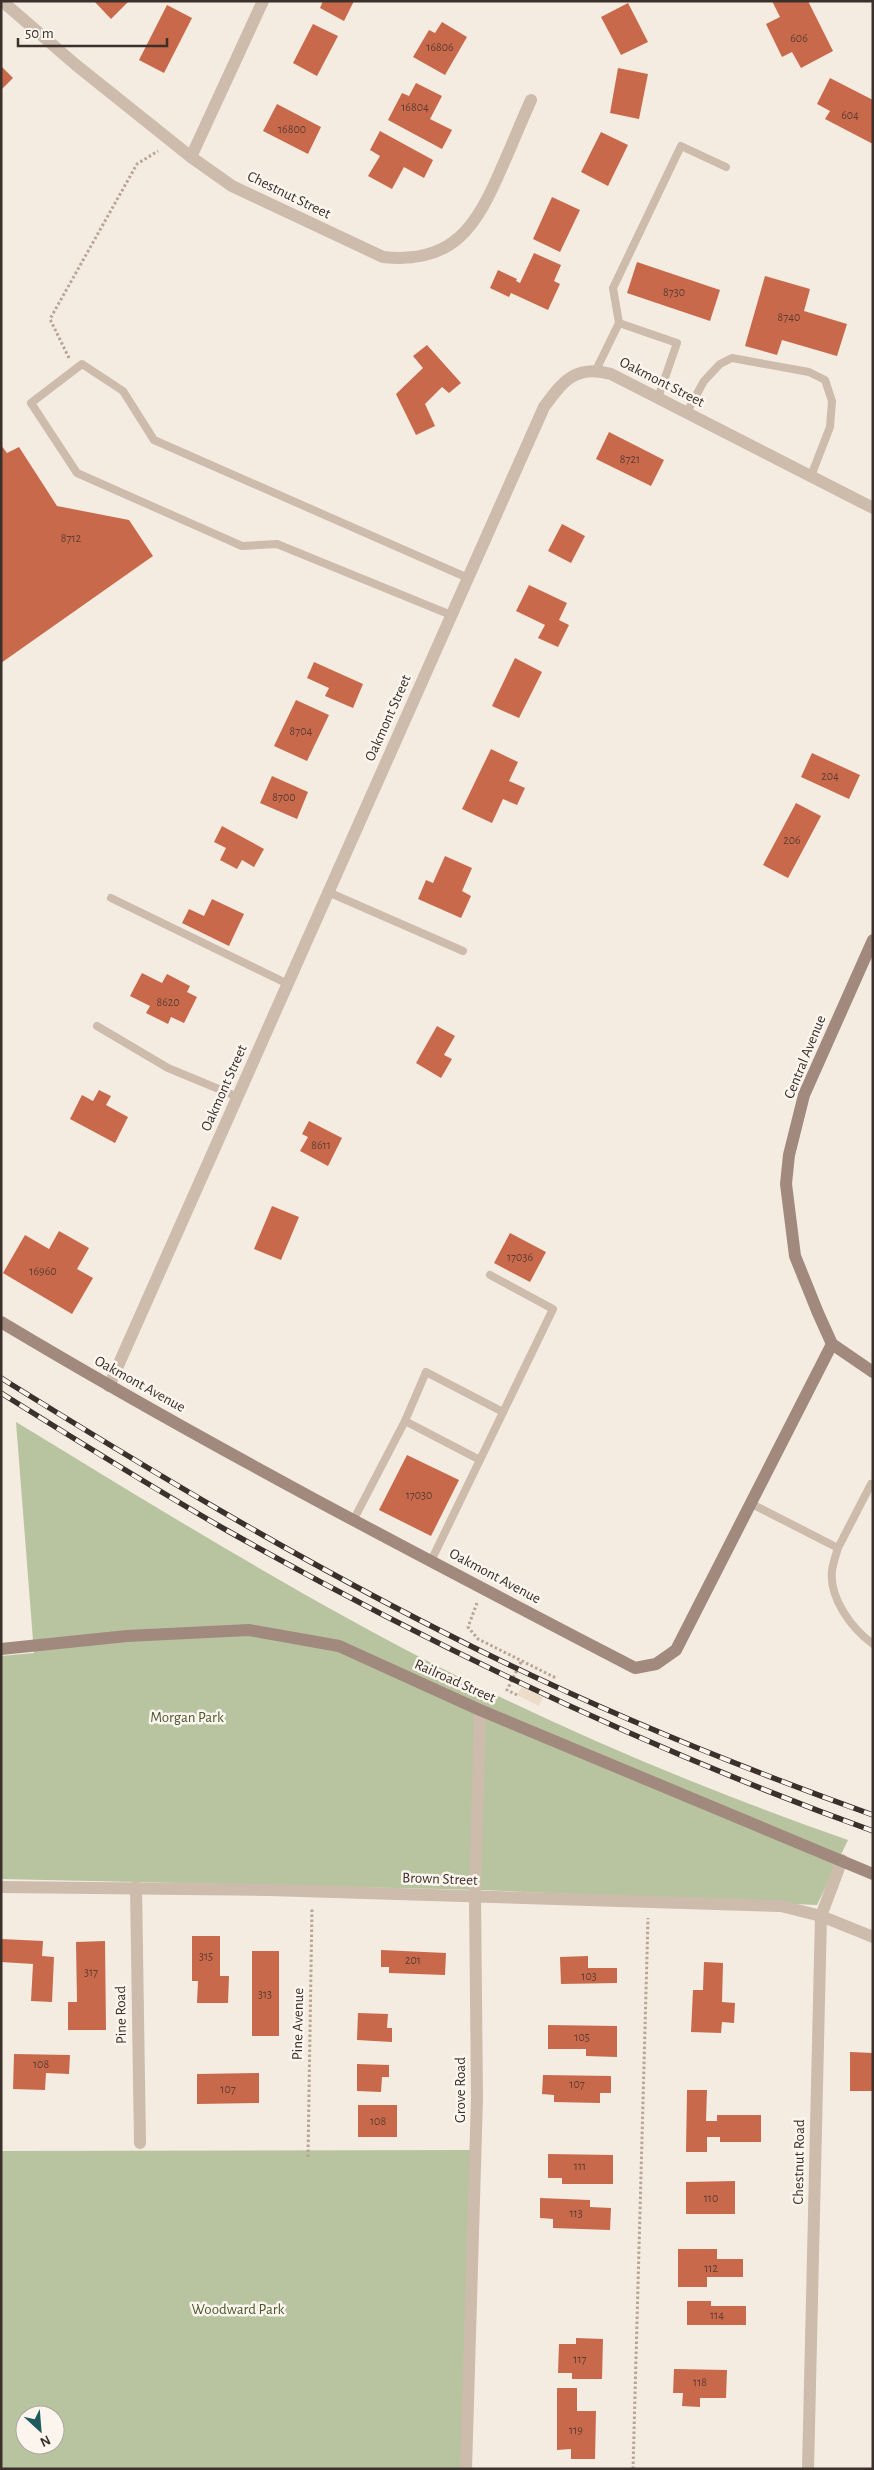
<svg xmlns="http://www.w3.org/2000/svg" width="874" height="2470" font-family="'Alegreya Sans',sans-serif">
	<rect width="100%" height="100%" fill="#f4ebe1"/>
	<!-- green -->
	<g fill="#b8c4a0" fill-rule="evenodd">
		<path d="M16,1422C159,1509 301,1597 451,1673C579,1737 713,1793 848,1840L817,1905L482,1890L1,1879V1656L34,1653Z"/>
		<path d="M474,2150L464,2469H1V2151ZM25,2415H55V2445H25Z"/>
	</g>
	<!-- plaza -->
	<polygon fill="#ecdcc8" points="522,1687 543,1697 539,1706 517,1695"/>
	<!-- building -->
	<g fill="#c8694b">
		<polygon points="94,1 127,1 128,2 111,19"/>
		<polygon points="323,1 354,1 344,21 320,8"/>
		<polygon points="772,1 808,1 833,51 801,68 792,52 782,57 766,24 780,17"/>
		<polygon points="628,3 648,42 621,55 601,17"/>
		<polygon points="167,5 192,18 164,73 139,60"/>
		<polygon points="442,22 467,37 445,75 413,57 429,30 435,33"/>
		<polygon points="313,24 338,36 317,76 293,63"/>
		<polygon points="1,66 13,78 1,90"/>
		<polygon points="618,68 648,74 639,119 610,113"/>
		<polygon points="830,78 873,100 873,144 825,119 830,111 817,104"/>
		<polygon points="416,83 442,96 430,119 452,130 442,149 388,120 402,93 409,96"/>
		<polygon points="277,104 321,127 308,154 263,131"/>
		<polygon points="380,131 433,160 424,178 404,167 392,189 368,176 380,156 370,150"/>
		<polygon points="601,132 628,145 608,186 581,172"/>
		<polygon points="552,197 580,210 560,252 533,239"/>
		<polygon points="534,253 561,265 554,281 560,284 548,310 511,293 509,297 490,288 498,270 517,279 516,281 520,283"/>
		<polygon points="637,262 720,290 710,321 627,293"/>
		<polygon points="765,276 810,289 804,311 847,324 837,356 782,340 777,355 745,346"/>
		<polygon points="427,345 461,383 449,393 442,387 425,404 435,426 416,435 396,394 423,368 413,356"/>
		<polygon points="609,432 664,460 651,486 596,459"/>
		<polygon points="1,445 7,453 19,447 57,506 129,520 153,556 1,663"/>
		<polygon points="562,524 585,536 571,563 548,551"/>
		<polygon points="529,585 567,603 559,620 569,625 558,647 538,638 545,625 516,611"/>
		<polygon points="515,658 542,672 519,718 492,706"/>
		<polygon points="314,662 363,684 353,708 325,696 329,688 307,678"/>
		<polygon points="296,700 329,715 307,761 274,746"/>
		<polygon points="491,749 518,762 509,781 525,788 517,805 503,799 492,823 462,809"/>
		<polygon points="812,753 860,775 849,799 801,777"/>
		<polygon points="272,776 308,792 297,819 260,803"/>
		<polygon points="796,803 821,816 788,878 763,865"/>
		<polygon points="222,826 264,849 254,867 242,860 237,869 220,860 226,848 214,842"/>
		<polygon points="445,856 472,868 462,891 471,896 461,918 418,899 426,880 433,883"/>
		<polygon points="212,899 244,914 229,946 182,923 189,909 204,916"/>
		<polygon points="142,973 162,983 167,974 190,986 187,992 197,997 184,1023 171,1017 168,1024 146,1013 150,1006 130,996"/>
		<polygon points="437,1026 455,1036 444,1055 452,1059 441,1078 416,1063"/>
		<polygon points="99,1090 111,1096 106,1105 128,1117 115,1143 70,1119 82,1095 93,1101"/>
		<polygon points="309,1121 342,1138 328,1166 300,1151 308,1137 302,1134"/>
		<polygon points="272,1206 299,1217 281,1260 254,1249"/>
		<polygon points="59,1231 89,1248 77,1269 93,1278 72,1314 3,1273 25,1235 49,1249"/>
		<polygon points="510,1233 546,1252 530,1282 494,1263"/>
		<polygon points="407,1455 459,1480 431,1536 379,1510"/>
		<polygon points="192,1936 220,1936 220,1976 229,1976 228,2003 197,2003 198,1981 192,1981"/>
		<polygon points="1,1939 43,1941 42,1956 54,1957 52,2002 31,2001 33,1964 1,1962"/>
		<polygon points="105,1941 106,2030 68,2030 68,2002 77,2002 76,1942"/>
		<polygon points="381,1950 446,1953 445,1975 389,1973 389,1967 381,1967"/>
		<rect x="252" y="1951" width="27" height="85"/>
		<polygon points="588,1956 588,1968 617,1968 617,1983 561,1984 560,1957"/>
		<polygon points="704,1962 723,1963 722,2002 735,2003 734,2023 722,2022 721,2033 691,2032 693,1990 703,1990"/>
		<polygon points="358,2013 388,2014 387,2028 392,2028 392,2042 357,2040"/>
		<polygon points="548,2025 617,2026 617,2057 586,2056 586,2049 548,2049"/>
		<polygon points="850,2052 873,2053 873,2091 850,2091"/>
		<polygon points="14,2054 70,2055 69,2074 46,2073 45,2090 13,2089"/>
		<polygon points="357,2064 389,2065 389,2077 382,2077 381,2092 357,2091"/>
		<polygon points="259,2073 259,2103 197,2104 197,2074"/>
		<polygon points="543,2075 611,2076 611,2093 600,2093 600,2103 554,2102 554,2095 542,2094"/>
		<polygon points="687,2090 707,2090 706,2121 717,2121 717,2115 761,2115 761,2142 720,2142 720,2137 707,2137 707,2152 686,2152"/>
		<rect x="358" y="2105" width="39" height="32"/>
		<polygon points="548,2154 613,2155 613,2184 562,2184 562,2178 548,2178"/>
		<polygon points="735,2181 735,2214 686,2214 686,2182"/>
		<polygon points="540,2198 590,2200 590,2207 611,2208 610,2230 553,2228 553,2219 540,2218"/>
		<polygon points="678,2249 717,2249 717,2259 743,2259 743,2277 707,2277 707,2287 678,2287"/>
		<polygon points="687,2301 711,2301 711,2306 746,2306 746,2325 687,2325"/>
		<polygon points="576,2338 603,2339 602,2379 572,2379 572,2373 558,2373 559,2344 576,2344"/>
		<polygon points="674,2369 727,2370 726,2398 700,2398 700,2407 682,2406 683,2393 673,2393"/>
		<polygon points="557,2388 577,2388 577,2411 596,2411 595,2459 571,2459 571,2449 557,2450"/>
	</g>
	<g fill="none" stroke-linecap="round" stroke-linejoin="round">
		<!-- path -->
		<g stroke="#b9a596" stroke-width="3" stroke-dasharray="2.5 2.5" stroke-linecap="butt">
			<polyline points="69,358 50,319 137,164 158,151"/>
			<polyline points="477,1603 468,1627 478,1639 556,1678"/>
			<polyline points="517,1695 507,1690 522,1660"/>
			<polyline points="308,2157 312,1907"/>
			<polyline points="633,2469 648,1918"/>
		</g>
		<!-- lane -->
		<g stroke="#cdbbac" stroke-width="8">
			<polyline points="619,323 613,288 681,146 726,167"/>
			<polyline points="596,370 619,323 677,343 658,398"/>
			<polyline points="687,412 704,381 720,364 732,358 809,372 825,380 832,401 830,427 811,476"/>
			<polyline points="451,615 277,544 242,546 77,473 31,403 82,364 123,391 154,440 468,578"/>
			<polyline points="328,892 463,951"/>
			<polyline points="111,898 288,984"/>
			<polyline points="97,1026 168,1068 238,1097"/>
			<polyline points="480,1460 405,1421 426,1372 503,1412"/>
			<polyline points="750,1503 838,1548 871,1484 873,1485"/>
			<polyline points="354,1519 405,1421"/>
			<path d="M838,1548C836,1555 833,1563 832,1571C829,1598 852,1629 873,1644"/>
			<polyline points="431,1561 553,1309 490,1275"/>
		</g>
		<!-- street -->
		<g stroke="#cdbbac" stroke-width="12">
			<path d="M2,1L76,65L191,157L232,186L383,257C454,265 477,225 502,167C512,145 521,122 531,100"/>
			<polyline points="191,157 263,1"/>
			<path d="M109,1386L544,407C563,381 576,364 611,374L873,508"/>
			<polyline points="1,1887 269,1890 781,1906 821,1916 873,1937"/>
			<polyline points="136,1887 140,2143"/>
			<polyline points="466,2469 477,2098 475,1896 480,1710"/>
			<polyline points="808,2469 821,1916 842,1860"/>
		</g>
		<!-- secondary -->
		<g stroke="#a18a7d" stroke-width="12">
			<polyline points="873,940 804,1095 789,1155 786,1184 795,1256 818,1313 832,1344 873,1372"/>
			<path d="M1,1322C208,1446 422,1557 635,1668L656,1664L676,1650L832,1344"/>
			<polyline points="1,1649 127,1636 249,1630 339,1646 480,1710 873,1874"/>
		</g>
		<!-- rail casing -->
		<g stroke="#3b302b" stroke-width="5.5">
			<g id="rail">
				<path d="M1,1378C144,1467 289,1554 439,1630C579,1702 725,1762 873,1815"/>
				<path d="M1,1393C76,1440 151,1487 228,1531C434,1647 650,1750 873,1831"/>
			</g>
		</g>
		<!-- rail -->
		<use href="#rail" stroke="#fbf5ee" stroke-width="4" stroke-dasharray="11" stroke-linecap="butt"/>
	</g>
	<g text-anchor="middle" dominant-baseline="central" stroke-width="5" stroke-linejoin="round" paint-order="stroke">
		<!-- number labels -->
		<g font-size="12" fill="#5e3e33">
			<text x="799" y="38">606</text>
			<text x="440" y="47">16806</text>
			<text x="415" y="107">16804</text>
			<text x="850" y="115">604</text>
			<text x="292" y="129">16800</text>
			<text x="674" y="292">8730</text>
			<text x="789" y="317">8740</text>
			<text x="630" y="459">8721</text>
			<text x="71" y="538">8712</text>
			<text x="301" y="731">8704</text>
			<text x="830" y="776">204</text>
			<text x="284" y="797">8700</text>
			<text x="792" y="840">206</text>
			<text x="168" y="1002">8620</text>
			<text x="321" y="1145">8611</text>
			<text x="520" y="1257">17036</text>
			<text x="43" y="1271">16960</text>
			<text x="419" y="1495">17030</text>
			<text x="206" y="1956">315</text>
			<text x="413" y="1960">201</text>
			<text x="91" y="1972">317</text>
			<text x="589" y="1976">103</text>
			<text x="265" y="1994">313</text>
			<text x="582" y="2037">105</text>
			<text x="41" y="2064">108</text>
			<text x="577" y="2084">107</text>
			<text x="228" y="2089">107</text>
			<text x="378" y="2121">108</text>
			<text x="580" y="2166">111</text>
			<text x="711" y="2198">110</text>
			<text x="576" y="2213">113</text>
			<text x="711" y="2268">112</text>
			<text x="717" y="2315">114</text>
			<text x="580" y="2359">117</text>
			<text x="700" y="2382">118</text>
			<text x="576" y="2430">119</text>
		</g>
		<!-- street labels -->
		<g font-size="15" fill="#3b302b" stroke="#fbf5ee">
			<text transform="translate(289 195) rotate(26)">Chestnut Street</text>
			<text transform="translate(662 382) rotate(27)">Oakmont Street</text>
			<text transform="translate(388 718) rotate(-66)">Oakmont Street</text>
			<text transform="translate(805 1057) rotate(-68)">Central Avenue</text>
			<text transform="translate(224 1088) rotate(-66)">Oakmont Street</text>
			<text transform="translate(140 1384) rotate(29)">Oakmont Avenue</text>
			<text transform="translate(495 1576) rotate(28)">Oakmont Avenue</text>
			<text transform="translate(455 1681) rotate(24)">Railroad Street</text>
			<text transform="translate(440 1879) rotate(2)">Brown Street</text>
			<text transform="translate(121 2015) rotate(-91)">Pine Road</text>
			<text transform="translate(298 2024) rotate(-89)">Pine Avenue</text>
			<text transform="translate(460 2090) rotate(-90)">Grove Road</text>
			<text transform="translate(799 2162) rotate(-89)">Chestnut Road</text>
		</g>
		<!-- park labels -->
		<g font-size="15" fill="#4a5a2e" stroke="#fbf5ee">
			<text x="187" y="1717">Morgan Park</text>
			<text x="238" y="2309">Woodward Park</text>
		</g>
	</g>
	<!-- border -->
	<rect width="874" height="2470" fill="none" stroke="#3b302b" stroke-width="5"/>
	<!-- north arrow -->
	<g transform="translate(40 2430) rotate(154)"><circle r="24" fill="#fbf5ee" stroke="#aea6a0"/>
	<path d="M0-4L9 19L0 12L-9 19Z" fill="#1f5a5e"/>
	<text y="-8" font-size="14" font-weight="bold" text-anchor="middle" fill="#3b302b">N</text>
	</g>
	<!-- scale -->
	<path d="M18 38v8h149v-8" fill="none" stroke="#3b302b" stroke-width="2.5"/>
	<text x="25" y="38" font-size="15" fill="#3b302b" stroke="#fbf5ee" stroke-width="4" paint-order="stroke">50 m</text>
</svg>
